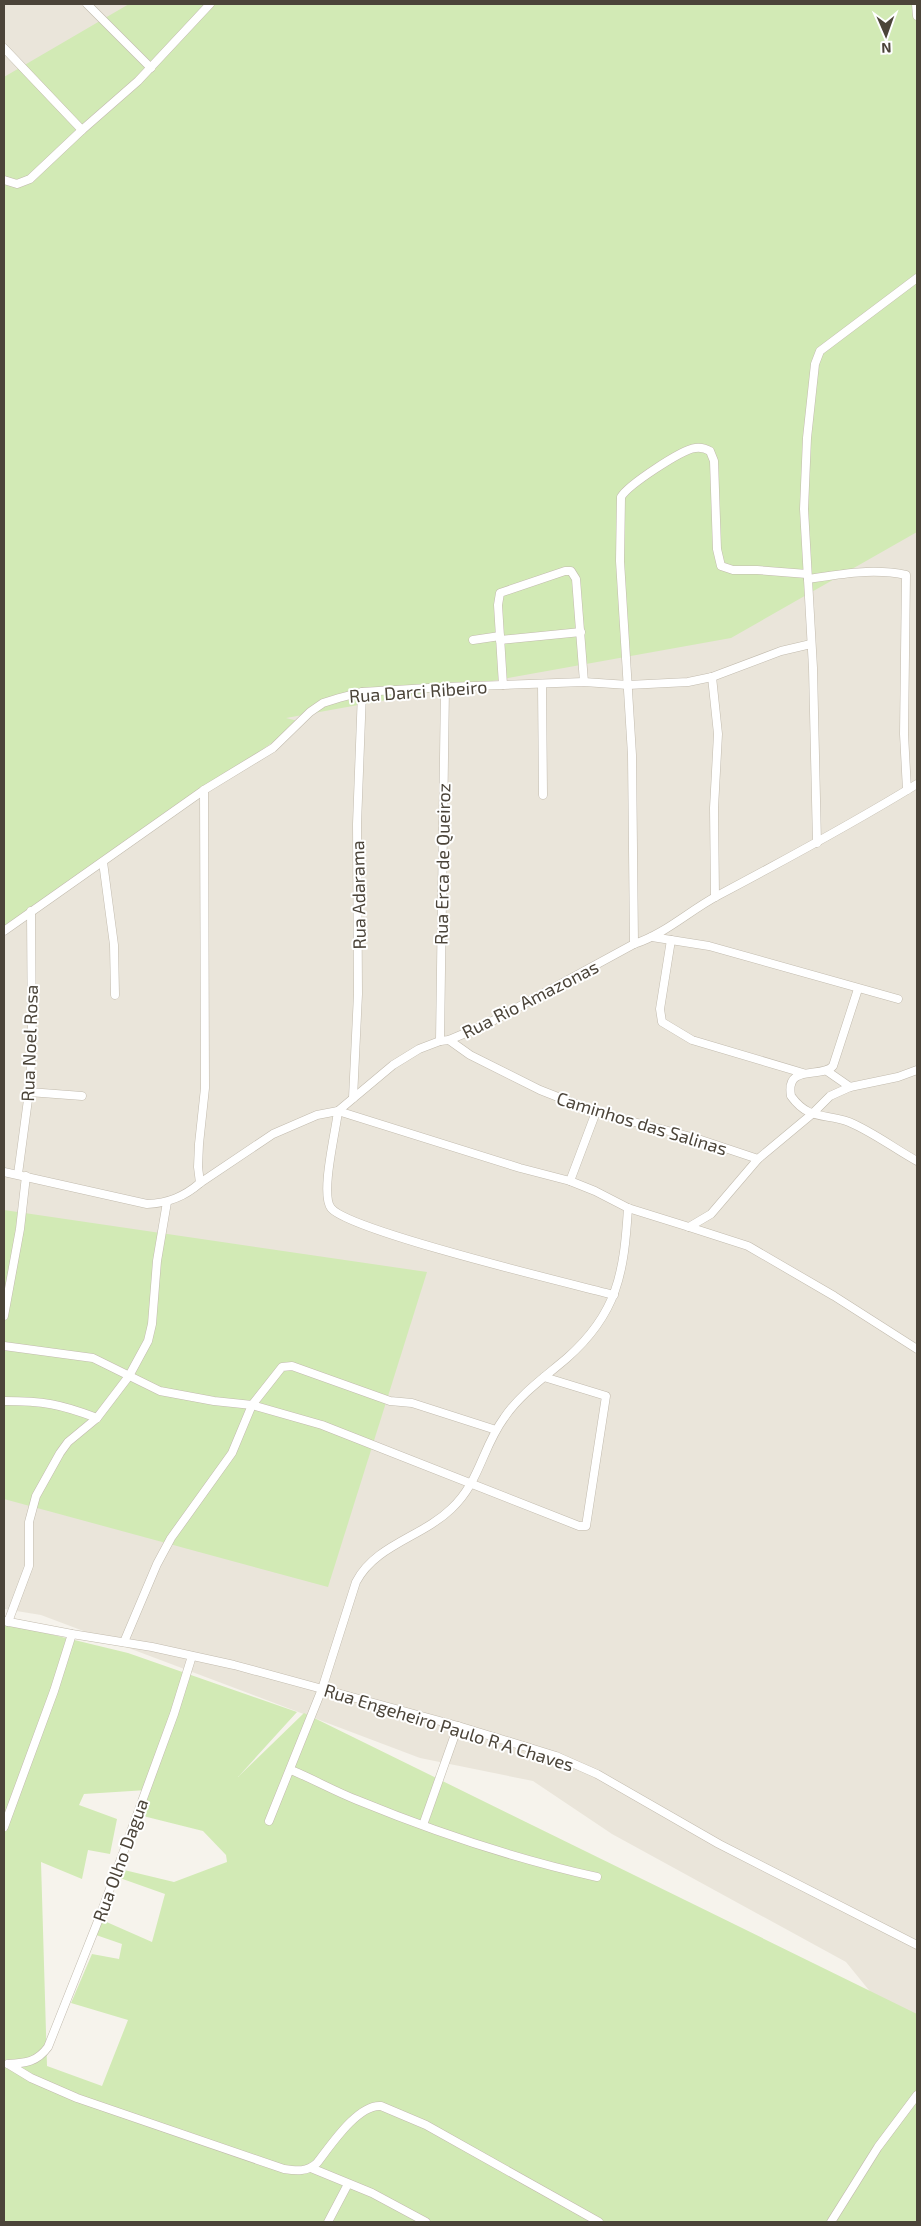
<svg xmlns="http://www.w3.org/2000/svg" width="921" height="2226" font-family="'Exo 2',sans-serif">
	<rect width="100%" height="100%" fill="#f6f3ec"/>
	<!-- residential -->
	<polygon fill="#eae5da" points="4,4 917,4 917,2035 912,2043 846,1962 612,1834 533,1781 420,1758 41,1615 4,1609"/>
	<!-- green -->
	<g fill="#d2eab5" fill-rule="evenodd">
		<polygon points="129,4 917,4 917,532 731,638 286,718 302,722 4,928 4,77"/>
		<polygon points="4,1210 427,1272 328,1587 4,1499"/>
		<path d="M4,1623L128,1653L297,1712L238,1777L304,1713L917,2014V2222H4ZM147,1790L139,1815L203,1831L226,1855L227,1862L174,1882L120,1869L117,1877L165,1894L152,1942L102,1920L96,1935L122,1944L119,1959L92,1954L71,2003L128,2020L102,2086L47,2066L41,1862L82,1879L88,1850L110,1854L117,1819L79,1805L84,1794Z"/>
	</g>
	<g fill="none" stroke-linecap="round" stroke-linejoin="round">
		<!-- minor casing -->
		<g stroke="#c2bbae" stroke-width="9">
			<g id="minor">
				<polyline points="87,4 151,68"/>
				<polyline points="916,4 917,16"/>
				<polyline points="4,48 82,130"/>
				<polyline points="4,180 17,184 30,179 82,130 138,81 210,4"/>
				<path d="M808,579C839,574 874,568 906,575L904,734L907,790"/>
				<polyline points="473,640 500,636"/>
				<polyline points="500,640 581,632"/>
				<polyline points="712,677 718,734 714,808 715,897"/>
				<polyline points="542,684 543,795"/>
				<polyline points="503,685 498,605 500,593 565,571 571,571 576,579 584,682"/>
				<polyline points="817,843 813,668 804,509 807,438 815,364 820,351 917,278"/>
				<polyline points="103,862 114,945 115,995"/>
				<polyline points="4,931 204,790 273,748 310,712 323,703 339,698 362,692 445,687 584,682 628,685 688,682 712,677 781,651 811,644"/>
				<polyline points="652,937 709,946 898,999"/>
				<polyline points="671,940 660,1009 662,1022 692,1040 803,1073"/>
				<path d="M634,944L632,755L620,561L621,497C628,485 681,450 695,448C701,447 705,448 710,451L714,461L717,549L721,566L733,570H757L807,574"/>
				<path d="M858,989L833,1066C822,1079 785,1063 791,1096C809,1121 825,1113 849,1122C873,1132 895,1149 917,1161"/>
				<polyline points="449,1040 470,1055 540,1090 596,1112 695,1138 758,1159"/>
				<polyline points="440,1041 445,687"/>
				<polyline points="827,1071 850,1087"/>
				<polyline points="29,1092 82,1096"/>
				<polyline points="353,1098 358,994 357,824 362,692"/>
				<path d="M4,1172L147,1204C168,1203 184,1197 200,1183L273,1134L317,1115L338,1111L393,1065L419,1049L440,1041L449,1040L487,1024L634,944C665,934 689,911 717,896C785,860 852,824 917,784"/>
				<polyline points="18,1174 29,1092 32,1050 31,911"/>
				<polyline points="570,1181 596,1112"/>
				<polyline points="200,1183 198,1167 199,1144 205,1088 204,790"/>
				<polyline points="689,1227 748,1246 834,1296 917,1349"/>
				<path d="M614,1295C572,1284 349,1231 331,1208C320,1194 336,1131 338,1111L520,1168L570,1181L595,1191L628,1208L689,1227L711,1214L758,1159L812,1114L830,1096L850,1087L898,1077L917,1070"/>
				<polyline points="4,1316 20,1229 26,1176"/>
				<polyline points="4,1346 93,1358 160,1391 214,1401 252,1405 322,1425 579,1526 586,1526 606,1396 544,1377"/>
				<path d="M4,1401C43,1401 60,1404 97,1418"/>
				<polyline points="4,1621 72,1634 152,1647 234,1665 458,1726 556,1756 597,1774 719,1844 917,1945"/>
				<polyline points="8,1622 29,1566 29,1522 36,1496 60,1453 68,1442 97,1418 129,1376 148,1341 152,1324 157,1261 167,1202"/>
				<polyline points="124,1642 157,1564 171,1538 232,1453 252,1405 282,1367 292,1366 390,1401 412,1403 496,1430"/>
				<path d="M291,1770C313,1779 334,1791 357,1800C435,1832 515,1859 597,1877"/>
				<path d="M269,1821L322,1689L356,1582C375,1545 422,1537 451,1509C480,1482 482,1448 504,1418C520,1394 546,1376 567,1358C618,1313 624,1272 628,1208"/>
				<polyline points="423,1825 458,1726"/>
				<polyline points="4,1827 54,1691 72,1634"/>
				<path d="M8,2064L31,2078L77,2098L284,2169C297,2171 307,2172 317,2163C331,2145 358,2104 381,2106L426,2125L599,2222"/>
				<path d="M8,2064C26,2063 37,2062 48,2047L100,1916L174,1714L192,1656"/>
				<polyline points="311,2168 372,2193 426,2222"/>
				<polyline points="328,2222 348,2184"/>
				<polyline points="831,2222 878,2147 917,2095"/>
			</g>
		</g>
		<!-- minor -->
		<use href="#minor" stroke="#fff" stroke-width="8"/>
	</g>
	<g text-anchor="middle" dominant-baseline="central" stroke-width="4" stroke-linejoin="round" paint-order="stroke">
		<!-- street labels -->
		<g font-size="18" fill="#4b4439" stroke="#fff">
			<text transform="translate(418 691) rotate(-4)">Rua Darci Ribeiro</text>
			<text transform="translate(442 864) rotate(-89)">Rua Erca de Queiroz</text>
			<text transform="translate(358 895) rotate(-91)">Rua Adarama</text>
			<text transform="translate(530 999) rotate(-27)">Rua Rio Amazonas</text>
			<text transform="translate(29 1043) rotate(-88)">Rua Noel Rosa</text>
			<text transform="translate(642 1123) rotate(17)">Caminhos das Salinas</text>
			<text transform="translate(449 1727) rotate(17)">Rua Engeheiro Paulo R A Chaves</text>
			<text transform="translate(120 1860) rotate(-70)">Rua Olho Dagua</text>
		</g>
	</g>
	<!-- border -->
	<rect width="921" height="2226" fill="none" stroke="#4b4439" stroke-width="10"/>
	<!-- north arrow -->
	<g transform="translate(886 35) rotate(178)" stroke="#ffffff" stroke-width="4" paint-order="stroke">
	<path d="M0-4L9 19L0 12L-9 19Z" fill="#4b4439"/>
	<text y="-8" font-size="14" font-weight="bold" text-anchor="middle" fill="#4b4439">N</text>
	</g>
</svg>
